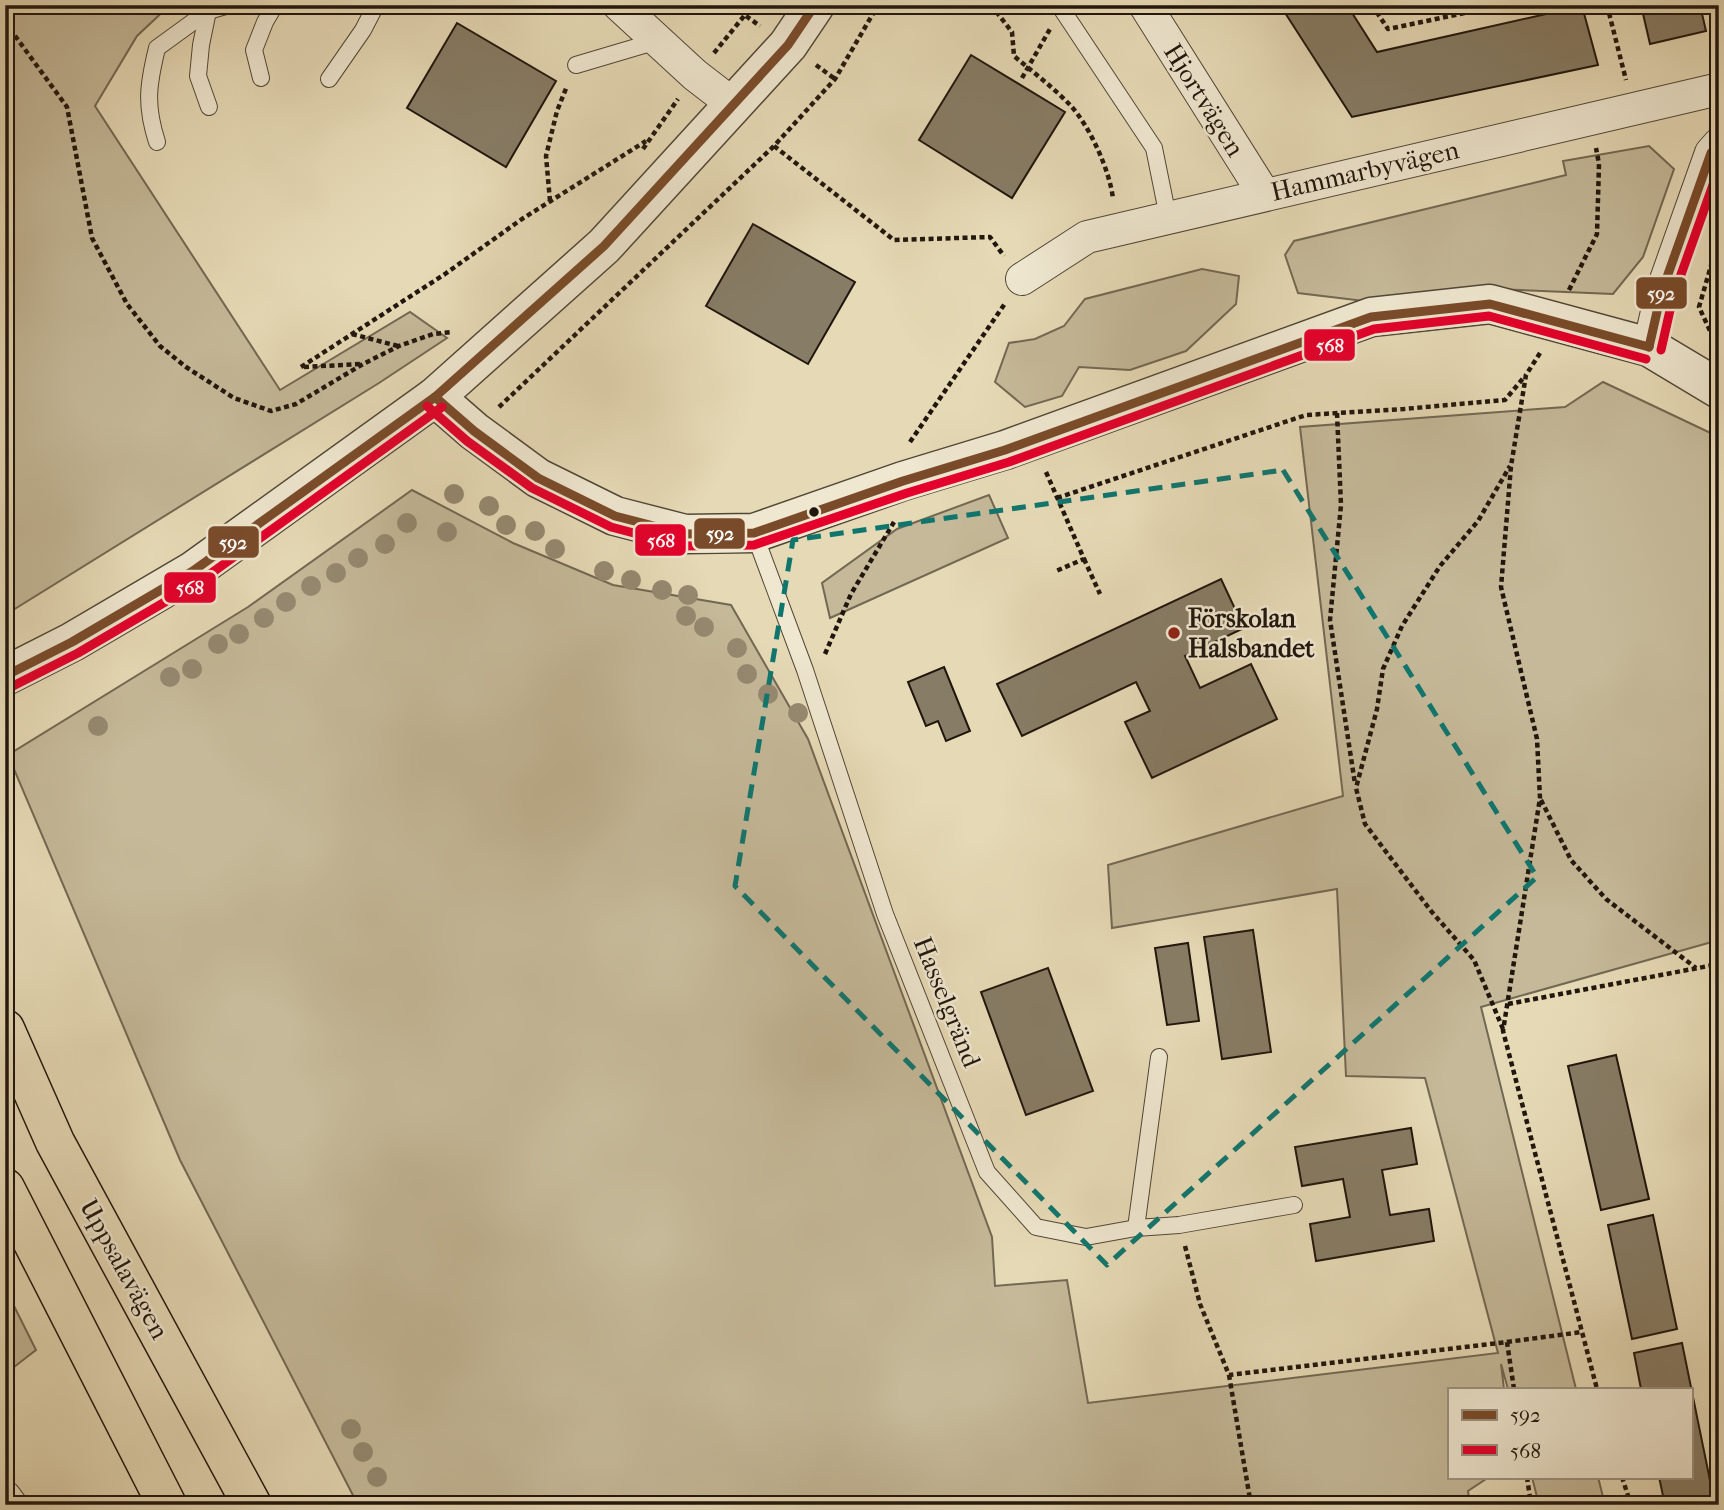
<svg xmlns="http://www.w3.org/2000/svg" width="1724" height="1510" font-family="'IM FELL French Canon',serif">
	<rect width="100%" height="100%" fill="#e6dab6"/>
	<filter id="stains"><feTurbulence type="fractalNoise" baseFrequency=".00286" numOctaves="4"/><feColorMatrix values="0 0 0 0 .2 0 0 0 0 .09 0 0 0 0 .02 0 0 0 .5 -.17"/></filter>
	<radialGradient id="worn" r=".72"><stop offset=".6" stop-color="#630" stop-opacity="0"/><stop offset="1" stop-color="#630" stop-opacity=".3"/></radialGradient>
	<!-- green -->
	<g fill="#c5b999" stroke="#736853" stroke-width="2">
		<polygon points="5,5 170,5 137,36 95,106 280,390 410,312 447,338 379,383 5,615"/>
		<polygon points="1649,146 1674,169 1643,257 1613,294 1472,288 1364,301 1298,293 1285,255 1294,241 1566,175 1563,161"/>
		<polygon points="1202,269 1239,276 1236,304 1186,351 1130,370 1079,367 1062,396 1025,407 995,382 1009,343 1035,339 1064,326 1085,299"/>
		<polygon points="1603,382 1719,437 1719,940 1481,1007 1576,1389 1508,1389 1501,1364 1504,1389 1449,1389 1449,1477 1489,1477 1468,1491 1470,1505 358,1505 180,1160 8,755 248,607 412,490 513,543 613,585 731,605 808,739 992,1237 995,1286 1067,1280 1088,1403 1498,1353 1425,1078 1346,1076 1337,889 1112,928 1108,865 1343,796 1300,427 1565,407"/>
		<polygon points="989,495 1008,538 830,618 822,583 897,529"/>
		<polygon points="5,1288 36,1350 5,1374"/>
		<polygon points="1532,1477 1598,1477 1605,1505 1539,1505"/>
	</g>
	<!-- building -->
	<g fill="#877c65" stroke="#21160d" stroke-width="2">
		<polygon points="1280,5 1347,5 1377,52 1582,6 1598,65 1352,117"/>
		<polygon points="1641,5 1700,5 1706,31 1650,44"/>
		<polygon points="457,23 556,81 506,167 407,108"/>
		<polygon points="971,55 1065,112 1012,198 919,140"/>
		<polygon points="753,224 855,282 808,364 706,306"/>
		<polygon points="1221,579 1244,628 1185,656 1200,688 1251,664 1277,719 1152,778 1125,722 1150,711 1136,682 1022,736 997,684"/>
		<polygon points="944,667 970,731 946,741 938,721 926,726 908,682"/>
		<polygon points="1253,930 1271,1052 1222,1059 1204,937"/>
		<polygon points="1188,943 1199,1021 1167,1025 1155,948"/>
		<polygon points="1048,968 1093,1091 1026,1115 981,992"/>
		<polygon points="1616,1055 1649,1199 1601,1210 1568,1066"/>
		<polygon points="1411,1128 1417,1164 1382,1170 1390,1215 1429,1209 1434,1241 1316,1261 1310,1224 1350,1217 1343,1179 1302,1186 1295,1147"/>
		<polygon points="1653,1215 1677,1329 1632,1339 1608,1225"/>
		<polygon points="1682,1343 1715,1505 1665,1505 1659,1477 1691,1477 1691,1389 1641,1389 1634,1353"/>
	</g>
	<g fill="none" stroke-linecap="round" stroke-linejoin="round">
		<!-- service casing -->
		<g stroke="#524737" stroke-width="18">
			<g id="service">
				<polyline points="1059,5 1154,148 1168,217"/>
				<polyline points="208,11 201,45 198,76 209,107"/>
				<polyline points="576,65 657,41"/>
				<polyline points="261,78 254,50 265,22 275,5"/>
				<polyline points="329,79 363,30 376,5"/>
				<path d="M157,142C145,105 148,85 157,48L208,11L229,5"/>
				<polyline points="754,533 805,670 885,914 987,1172 1036,1227 1086,1237 1136,1228 1179,1225 1294,1205"/>
				<polyline points="1136,1228 1159,1057"/>
			</g>
		</g>
		<!-- minor casing -->
		<g stroke="#524737" stroke-width="34">
			<g id="minor">
				<polyline points="619,5 695,75 734,105"/>
				<polyline points="1145,5 1264,194"/>
				<polyline points="1022,279 1087,237 1719,89"/>
				<polyline points="1649,347 1661,294 1711,153 1719,144"/>
				<polyline points="5,1497 11,1505"/>
			</g>
		</g>
		<!-- tertiary casing -->
		<g stroke="#524737" stroke-width="41">
			<g id="tertiary">
				<polyline points="435,397 474,431 538,478 615,516 685,534 754,533 903,481 1005,450 1371,317 1490,304 1649,347 1719,389"/>
				<polyline points="5,676 72,642 193,571 435,397 604,246 788,45 815,5"/>
			</g>
		</g>
		<!-- motorway casing -->
		<g stroke="#21160d" stroke-width="41">
			<g id="motorway">
				<polyline points="5,1029 55,1142 252,1505"/>
				<polyline points="5,1188 167,1505"/>
			</g>
		</g>
		<!-- path -->
		<g stroke="#21160d" stroke-width="4.5" stroke-dasharray="5 3.5" stroke-linecap="butt">
			<path d="M991,5L1012,32L1014,56C1033,72 1054,88 1071,106C1090,127 1110,171 1113,199"/>
			<polyline points="1372,5 1388,29 1503,5"/>
			<polyline points="1607,5 1626,80"/>
			<polyline points="746,16 760,26"/>
			<polyline points="5,22 67,107 92,238 127,304 160,346 186,367 234,398 271,411 296,404 363,364 399,346 433,334 453,332"/>
			<polyline points="714,53 753,5"/>
			<polyline points="816,65 835,79"/>
			<polyline points="1022,78 1050,29"/>
			<polyline points="774,146 894,240 990,237 1004,256"/>
			<polyline points="643,149 678,99"/>
			<polyline points="550,201 546,156 557,111 567,86"/>
			<polyline points="1569,290 1597,234 1599,164 1596,148"/>
			<polyline points="352,334 398,346"/>
			<polyline points="1717,346 1699,307 1719,238"/>
			<polyline points="1540,353 1526,375 1511,466 1501,587 1537,739 1540,798 1503,1031 1597,1389"/>
			<polyline points="301,367 445,274 522,219 646,141"/>
			<polyline points="304,367 362,364"/>
			<polyline points="499,407 774,146 835,79 878,5"/>
			<polyline points="1337,413 1341,505 1330,620 1355,784"/>
			<polyline points="910,442 1006,302"/>
			<polyline points="1046,472 1084,559 1056,571"/>
			<polyline points="1057,498 1306,415 1404,409 1505,400 1525,376"/>
			<polyline points="1084,559 1100,594"/>
			<polyline points="825,654 851,594 894,522"/>
			<polyline points="1541,800 1571,860 1606,899 1696,968"/>
			<polyline points="1508,1004 1719,964"/>
			<polyline points="1503,1029 1474,960 1431,911 1365,824 1356,788 1377,709 1383,669 1402,626 1440,566 1478,521 1510,466"/>
			<polyline points="1185,1246 1200,1304 1229,1375 1507,1342 1514,1389"/>
			<polyline points="1507,1342 1582,1332"/>
			<polyline points="1229,1375 1251,1505"/>
			<polyline points="1527,1477 1531,1505"/>
			<polyline points="1622,1477 1631,1505"/>
		</g>
		<!-- service -->
		<use href="#service" stroke="#efe7d0" stroke-width="16"/>
		<!-- minor -->
		<use href="#minor" stroke="#efe7d0" stroke-width="32"/>
		<!-- tertiary -->
		<use href="#tertiary" stroke="#efe7d0" stroke-width="38"/>
		<!-- motorway -->
		<use href="#motorway" stroke="#e6dab6" stroke-width="38"/>
		<!-- bus-1 casing -->
		<g stroke="#efe7d0" stroke-width="14">
			<g id="bus-1">
				<polyline points="1649,347 1661,294 1711,153 1719,144"/>
				<polyline points="435,397 474,431 538,478 615,516 685,534 754,533 903,481 1005,450 1371,317 1490,304 1649,347"/>
				<polyline points="5,676 72,642 193,571 435,397 604,246 788,45 815,5"/>
			</g>
		</g>
		<!-- bus-2 casing -->
		<g stroke="#efe7d0" stroke-width="14">
			<g id="bus-2">
				<polyline points="1661,350 1673,297 1719,168"/>
				<polyline points="427,406 467,441 532,488 611,527 683,546 754,545 907,493 1009,462 1374,329 1489,316 1646,359"/>
				<polyline points="11,687 78,653 199,582 442,407"/>
			</g>
		</g>
		<!-- bus-1 -->
		<use href="#bus-1" stroke="#7a4b2a" stroke-width="9"/>
		<!-- bus-2 -->
		<use href="#bus-2" stroke="#e4002b" stroke-width="9"/>
	</g>
	<!-- trees -->
	<g fill="#958970">
		<circle cx="454" cy="494" r="10"/>
		<circle cx="489" cy="506" r="10"/>
		<circle cx="407" cy="523" r="10"/>
		<circle cx="506" cy="525" r="10"/>
		<circle cx="535" cy="531" r="10"/>
		<circle cx="447" cy="532" r="10"/>
		<circle cx="385" cy="544" r="10"/>
		<circle cx="555" cy="549" r="10"/>
		<circle cx="358" cy="558" r="10"/>
		<circle cx="604" cy="571" r="10"/>
		<circle cx="336" cy="573" r="10"/>
		<circle cx="631" cy="580" r="10"/>
		<circle cx="311" cy="586" r="10"/>
		<circle cx="662" cy="590" r="10"/>
		<circle cx="688" cy="595" r="10"/>
		<circle cx="286" cy="602" r="10"/>
		<circle cx="686" cy="616" r="10"/>
		<circle cx="264" cy="618" r="10"/>
		<circle cx="704" cy="627" r="10"/>
		<circle cx="239" cy="634" r="10"/>
		<circle cx="218" cy="644" r="10"/>
		<circle cx="737" cy="648" r="10"/>
		<circle cx="192" cy="669" r="10"/>
		<circle cx="747" cy="674" r="10"/>
		<circle cx="170" cy="677" r="10"/>
		<circle cx="768" cy="694" r="10"/>
		<circle cx="798" cy="713" r="10"/>
		<circle cx="98" cy="726" r="10"/>
		<circle cx="351" cy="1429" r="10"/>
		<circle cx="363" cy="1452" r="10"/>
		<circle cx="377" cy="1477" r="10"/>
	</g>
	<!-- marked area -->
	<path fill="none" stroke="#0f766e" stroke-width="5" stroke-dasharray="14 9" stroke-linejoin="round" d="M1283,470L1537,877L1107,1265L735,886L793,540Z"/>
	<!-- markers -->
	<circle fill="#21160d" stroke="#efe7d0" stroke-width="2.5" cx="814" cy="512" r="6"/>
	<circle fill="#8f2418" stroke="#efe7d0" stroke-width="2.5" cx="1174" cy="633" r="7"/>
	<g text-anchor="middle" dominant-baseline="central" stroke-width="5" stroke-linejoin="round" paint-order="stroke">
		<!-- street labels -->
		<g font-size="26" fill="#21160d" stroke="#efe7d0">
			<text transform="translate(1204 100) rotate(58)">Hjortvägen</text>
			<text transform="translate(1365 171) rotate(-13)">Hammarbyvägen</text>
			<text transform="translate(947 1002) rotate(68)">Hasselgränd</text>
			<text transform="translate(124 1269) rotate(61)">Uppsalavägen</text>
		</g>
		<!-- poi labels -->
		<g font-size="26" font-weight="bold" fill="#21160d" stroke="#efe7d0" text-anchor="start">
			<text x="1188" y="618">Förskolan<tspan x="1188" dy="30">Halsbandet</tspan></text>
		</g>
	</g>
	<g stroke="#efe7d0" stroke-width="2.5">
		<rect x="1635" y="276" width="53" height="34" rx="7" fill="#7a4b2a"/>
		<rect x="1303" y="328" width="53" height="34" rx="7" fill="#e4002b"/>
		<rect x="693" y="517" width="53" height="33" rx="7" fill="#7a4b2a"/>
		<rect x="634" y="523" width="53" height="34" rx="7" fill="#e4002b"/>
		<rect x="207" y="525" width="53" height="34" rx="7" fill="#7a4b2a"/>
		<rect x="163" y="571" width="54" height="33" rx="7" fill="#e4002b"/>
	</g>
	<g font-size="19" text-anchor="middle" font-weight="bold" fill="#fff">
		<text x="1661" y="300">592</text>
		<text x="1330" y="352">568</text>
		<text x="720" y="540">592</text>
		<text x="661" y="547">568</text>
		<text x="233" y="549">592</text>
		<text x="190" y="594">568</text>
	</g>
	<!-- margin -->
	<rect width="1724" height="1510" fill="none" stroke="#e6dab6" stroke-width="28"/>
	<rect x="7" y="7" width="1710" height="1496" fill="none" stroke="#21160d" stroke-width="3.5"/>
	<rect x="14" y="14" width="1696" height="1482" fill="none" stroke="#21160d" stroke-width="2"/>
	<!-- legend -->
	<rect x="1448" y="1388" width="245" height="91" fill="#efe7d0" stroke="#9d9382" stroke-width="2"/>
	<rect x="1462" y="1410" width="35" height="10" fill="#7a4b2a" stroke="#9d9382" stroke-width="2"/>
	<text x="1510" y="1422" font-size="21" fill="#21160d">592</text>
	<rect x="1462" y="1445" width="35" height="10" fill="#e4002b" stroke="#9d9382" stroke-width="2"/>
	<text x="1510" y="1458" font-size="21" fill="#21160d">568</text>
	<rect width="100%" height="100%" filter="url(#stains)"/>
	<rect width="100%" height="100%" fill="url(#worn)"/>
</svg>
